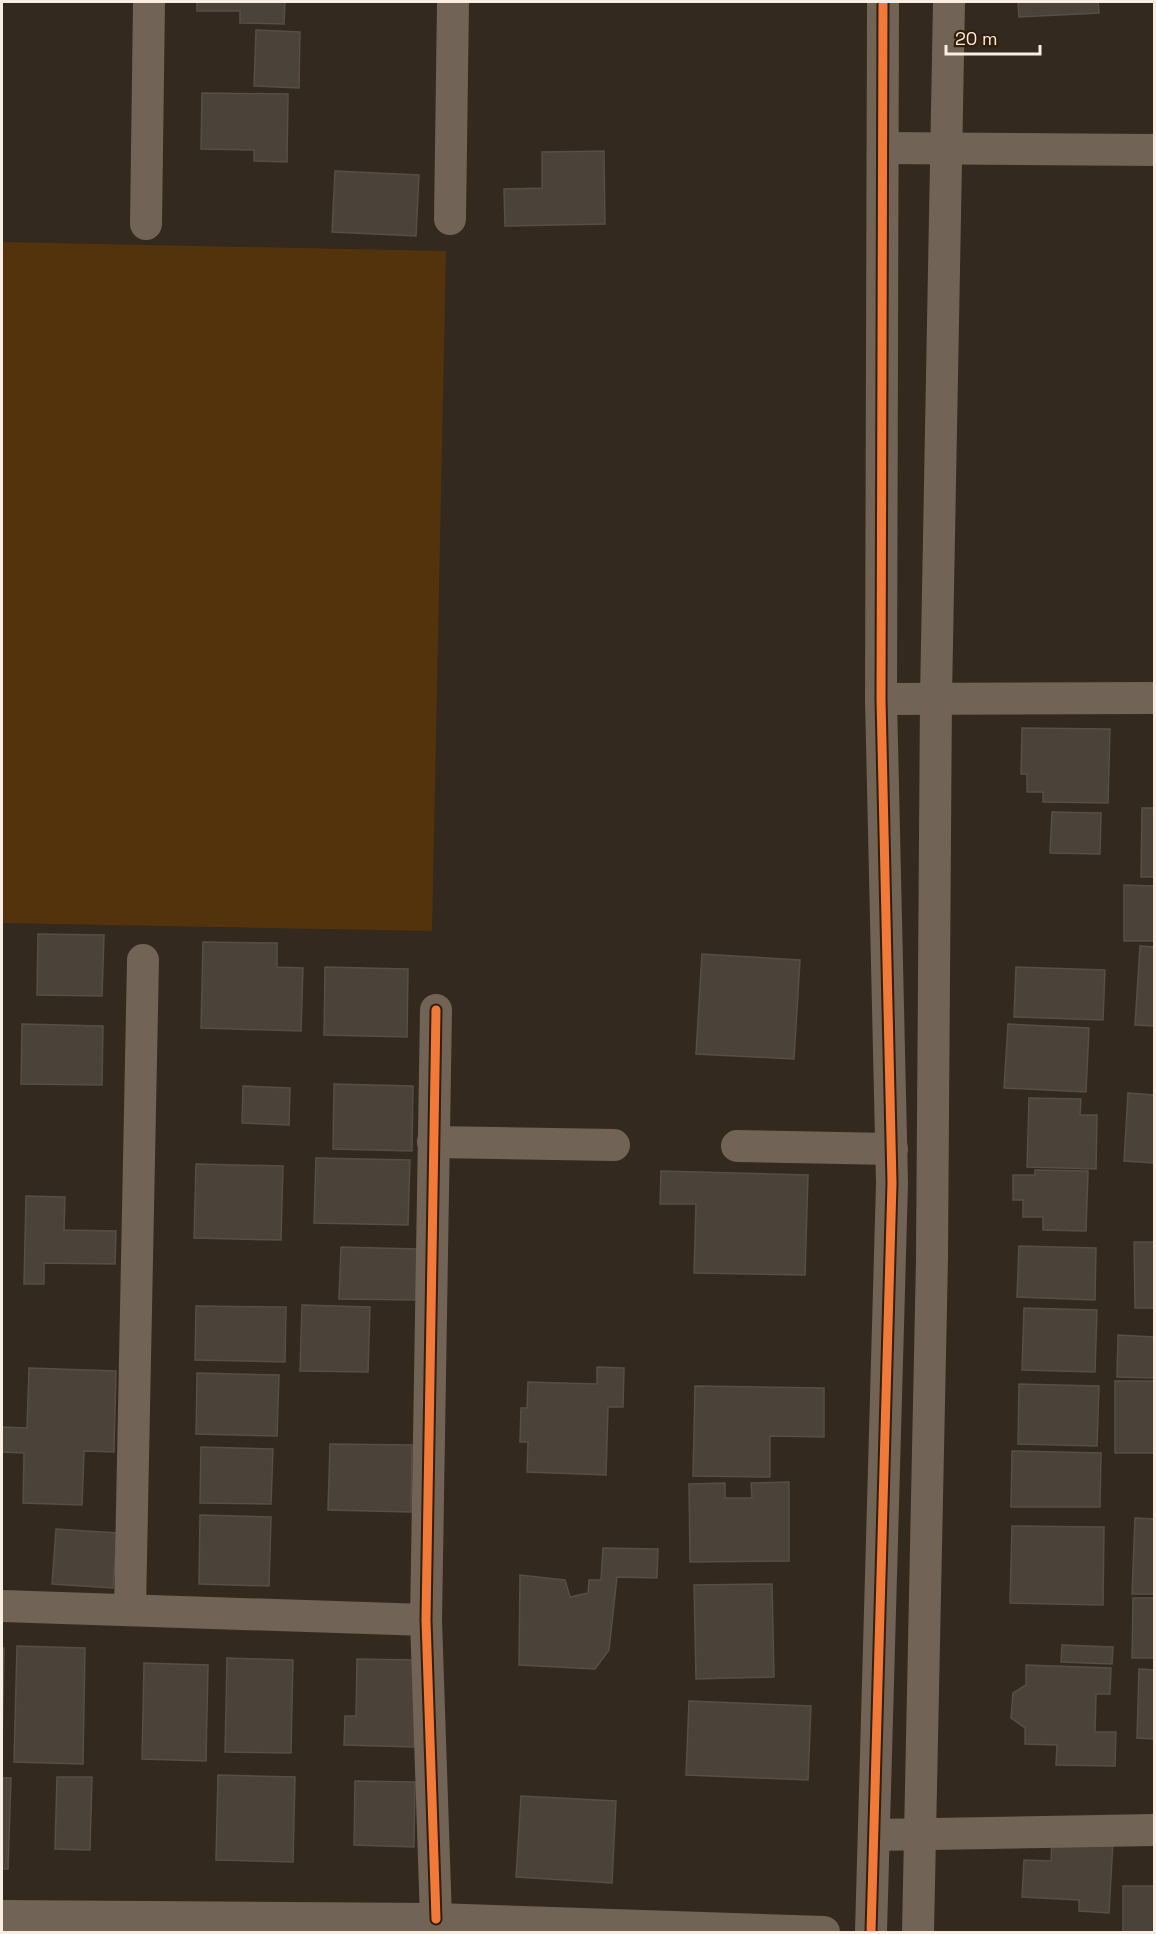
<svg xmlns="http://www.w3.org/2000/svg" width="1156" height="1934" font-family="'Space Grotesk',sans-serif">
	<rect width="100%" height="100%" fill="#33291e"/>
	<!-- green -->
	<polygon fill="#52330c" points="2,242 446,251 432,931 2,923"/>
	<!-- building -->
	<g fill="#4b4239" stroke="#584e45" stroke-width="1.5">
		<polygon points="197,2 285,2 284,24 240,23 240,11 197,11"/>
		<polygon points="1018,2 1098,2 1099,13 1019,17"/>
		<polygon points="256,30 300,32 299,88 254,86"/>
		<polygon points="202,93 288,94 287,162 254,161 254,150 201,149"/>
		<polygon points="604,151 605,224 505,226 504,189 542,188 542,152"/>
		<polygon points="335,171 419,175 416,236 332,232"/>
		<polygon points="1022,728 1110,729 1108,803 1043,802 1043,792 1027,792 1027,774 1021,774"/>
		<polygon points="1142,808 1154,808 1154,877 1141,877"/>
		<polygon points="1052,812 1101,813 1100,854 1050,853"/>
		<polygon points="1124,885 1154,886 1154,941 1124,941"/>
		<polygon points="38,934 104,935 102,996 37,995"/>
		<polygon points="203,942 277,943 277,967 303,968 301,1031 201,1028"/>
		<polygon points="1140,946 1154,947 1154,1026 1135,1025"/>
		<polygon points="702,954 800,960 794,1059 696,1054"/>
		<polygon points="325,967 408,969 407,1037 324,1035"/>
		<polygon points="1016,967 1105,970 1103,1020 1014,1017"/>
		<polygon points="22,1024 103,1026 102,1085 21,1084"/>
		<polygon points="1008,1024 1089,1028 1086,1092 1004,1088"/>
		<polygon points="334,1084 413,1086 412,1151 333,1149"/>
		<polygon points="243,1086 290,1088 289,1125 242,1123"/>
		<polygon points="1128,1093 1154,1095 1154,1163 1124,1161"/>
		<polygon points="1029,1098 1081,1099 1080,1115 1097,1115 1096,1169 1027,1167"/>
		<polygon points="316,1158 410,1160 408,1225 314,1223"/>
		<polygon points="196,1164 283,1166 281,1240 194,1238"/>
		<polygon points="1035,1170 1088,1171 1086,1231 1043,1230 1043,1217 1023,1217 1023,1200 1013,1200 1013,1175 1035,1175"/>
		<polygon points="661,1171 808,1175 805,1275 694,1273 696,1204 660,1204"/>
		<polygon points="26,1196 65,1197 64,1230 116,1231 115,1264 44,1263 44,1284 24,1284"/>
		<polygon points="1134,1242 1154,1242 1154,1308 1135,1308"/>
		<polygon points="1019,1246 1096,1248 1095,1300 1017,1297"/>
		<polygon points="341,1247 418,1249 416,1300 339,1299"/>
		<polygon points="302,1305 370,1307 368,1372 300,1371"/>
		<polygon points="196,1306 286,1307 285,1362 195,1360"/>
		<polygon points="1024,1308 1097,1310 1095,1372 1022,1370"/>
		<polygon points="1118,1335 1154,1337 1154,1378 1117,1377"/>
		<polygon points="597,1367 624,1368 623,1407 608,1407 606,1475 527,1472 528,1442 520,1442 521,1408 527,1408 528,1382 597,1384"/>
		<polygon points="29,1368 116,1371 114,1452 84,1451 82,1505 23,1503 24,1453 2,1452 2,1427 27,1428"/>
		<polygon points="197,1373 279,1375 277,1436 196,1434"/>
		<rect x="1115" y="1381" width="39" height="72"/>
		<polygon points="1019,1384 1099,1386 1097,1446 1018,1444"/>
		<polygon points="695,1386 824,1388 824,1437 770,1436 770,1477 693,1476"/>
		<polygon points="330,1444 412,1445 411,1512 328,1510"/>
		<polygon points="201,1447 273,1449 271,1504 200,1503"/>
		<polygon points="1012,1451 1101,1453 1100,1507 1011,1507"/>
		<polygon points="789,1482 789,1561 690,1562 689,1484 725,1483 725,1498 752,1498 751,1483"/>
		<polygon points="200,1515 271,1517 269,1586 199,1584"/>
		<polygon points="1135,1518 1154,1519 1154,1594 1132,1594"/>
		<polygon points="1012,1526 1104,1527 1103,1605 1010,1603"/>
		<polygon points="56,1529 117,1533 113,1588 52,1584"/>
		<polygon points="603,1548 658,1549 657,1578 617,1577 609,1650 595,1669 519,1665 520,1575 565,1580 570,1597 588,1593 589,1580 601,1580"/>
		<polygon points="772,1584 774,1677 696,1679 694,1585"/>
		<polygon points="1133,1598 1154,1598 1154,1658 1132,1658"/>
		<polygon points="1062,1645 1113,1647 1112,1664 1061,1662"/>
		<polygon points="17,1646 85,1648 83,1764 14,1762"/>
		<polygon points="2,1648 4,1648 2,1750"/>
		<polygon points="227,1658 293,1660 291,1753 225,1752"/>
		<polygon points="357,1659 417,1660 414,1747 344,1745 345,1716 356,1716"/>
		<polygon points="144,1663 208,1665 206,1761 142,1759"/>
		<polygon points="1026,1665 1111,1668 1110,1694 1096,1694 1095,1732 1116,1732 1115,1766 1056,1765 1057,1745 1025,1744 1025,1728 1011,1718 1013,1693 1026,1685"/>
		<polygon points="1139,1669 1154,1670 1154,1739 1137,1738"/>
		<polygon points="689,1701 811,1706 808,1780 686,1775"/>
		<polygon points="218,1775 295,1777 293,1862 216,1860"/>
		<polygon points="57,1777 92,1777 90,1850 55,1849"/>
		<polygon points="2,1778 11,1778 8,1869 2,1869"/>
		<polygon points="355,1781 415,1782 414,1847 354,1845"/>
		<polygon points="521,1796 616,1801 612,1883 516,1877"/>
		<polygon points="1052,1837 1113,1841 1109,1913 1079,1911 1079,1900 1022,1897 1024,1860 1051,1861"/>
		<rect x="1123" y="1886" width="31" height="46"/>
	</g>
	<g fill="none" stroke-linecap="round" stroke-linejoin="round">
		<!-- minor -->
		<g stroke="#716355" stroke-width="32">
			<polyline points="884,148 1154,150"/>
			<polyline points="450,219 453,2"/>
			<polyline points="146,224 149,2"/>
			<polyline points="881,699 1154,698"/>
			<polyline points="436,1010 426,1620 436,1919"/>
			<polyline points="433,1142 614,1145"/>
			<polyline points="737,1146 892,1149"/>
			<polyline points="2,1606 426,1620"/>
			<polyline points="130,1609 143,960"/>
			<polyline points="874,1835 1154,1830"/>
			<polyline points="2,1916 436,1919 824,1932"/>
			<polyline points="871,1932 892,1183 881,699 883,2"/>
			<polyline points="918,1932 932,1258 936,697 949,2"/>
		</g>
		<!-- cycleway casing -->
		<g stroke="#321f0b" stroke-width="13">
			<g id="cycleway">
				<polyline points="436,1010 426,1620 436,1919"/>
				<polyline points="871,1932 892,1183 881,699 883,2"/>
			</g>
		</g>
		<!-- cycleway -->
		<use href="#cycleway" stroke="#f17a3a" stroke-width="9"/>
	</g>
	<!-- border -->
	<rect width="1156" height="1934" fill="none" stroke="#faede1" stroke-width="6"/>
	<!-- scale -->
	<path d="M946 45v9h94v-9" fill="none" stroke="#faede1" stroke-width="3"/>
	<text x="955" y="45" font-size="18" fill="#faede1" stroke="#321f0b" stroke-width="4.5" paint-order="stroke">20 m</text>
</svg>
